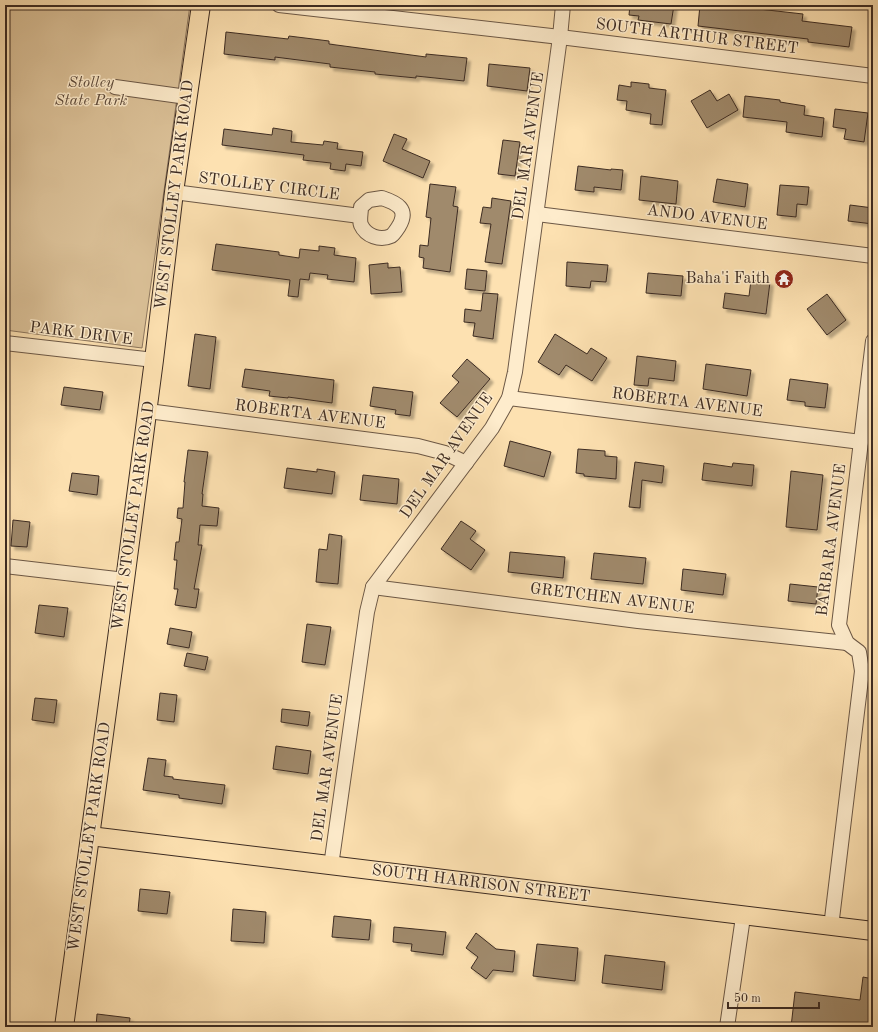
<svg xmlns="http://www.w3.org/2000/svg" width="878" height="1032" font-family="'Old Standard TT',serif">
	<defs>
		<filter id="shadow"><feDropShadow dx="3.5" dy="3.5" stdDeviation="1" flood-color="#0004"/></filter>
	</defs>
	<rect width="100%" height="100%" fill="#fde1b1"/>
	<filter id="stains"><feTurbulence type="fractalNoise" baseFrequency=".005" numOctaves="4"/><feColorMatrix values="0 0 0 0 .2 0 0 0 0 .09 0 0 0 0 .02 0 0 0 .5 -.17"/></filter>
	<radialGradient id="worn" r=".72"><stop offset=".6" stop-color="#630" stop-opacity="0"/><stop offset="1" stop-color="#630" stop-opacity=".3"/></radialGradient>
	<!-- green -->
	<polygon fill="#dcc299" stroke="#8c765e" points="5,5 190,5 142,348 5,330"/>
	<!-- building -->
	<g fill="#a08a6c" stroke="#3c2b22" filter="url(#shadow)">
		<polygon points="630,5 674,5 671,24 638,20 639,16 629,15"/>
		<polygon points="700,5 723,5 803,14 802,21 852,27 849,47 808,42 808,39 698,26"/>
		<polygon points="226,32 288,39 289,36 329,41 329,44 426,57 426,54 467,58 464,81 416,76 416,78 375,74 375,72 330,67 330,64 275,57 275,60 224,54"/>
		<polygon points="489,64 530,68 527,91 487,86"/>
		<polygon points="631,82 649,84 649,88 666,90 662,125 650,124 651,114 626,110 627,101 617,100 619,85 631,87"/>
		<polygon points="710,90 717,101 729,94 738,110 707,128 691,101"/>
		<polygon points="745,96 780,100 780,102 805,106 804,115 824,118 822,137 786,132 787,122 743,117"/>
		<polygon points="835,109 868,113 864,142 844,139 846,129 833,127"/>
		<polygon points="273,128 292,131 291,142 323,145 324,141 338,143 337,149 363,152 361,166 346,164 345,171 330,169 331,163 303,160 304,155 222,145 224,129 272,135"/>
		<polygon points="394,134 407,139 402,149 430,161 423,178 383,161"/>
		<polygon points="503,140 520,142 515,176 498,174"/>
		<polygon points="578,166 611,170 611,169 623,170 621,190 594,187 594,192 575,190"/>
		<polygon points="641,176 678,181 676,204 639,200"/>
		<polygon points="717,179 748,184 745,207 713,202"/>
		<polygon points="430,184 456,187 453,206 458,207 450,272 423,268 424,258 419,257 420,245 428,246 431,218 426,217"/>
		<polygon points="780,185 809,187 807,205 797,204 796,217 777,215"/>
		<polygon points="492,198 511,201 502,264 485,262 491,224 480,223 483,207 491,208"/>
		<polygon points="850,205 873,208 873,224 848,221"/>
		<polygon points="216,244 279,252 279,255 299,258 300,249 319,251 319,246 335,248 334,255 356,258 354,282 327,279 328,275 310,273 309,280 300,279 298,297 288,296 290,280 212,270"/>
		<polygon points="567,262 608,265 606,282 591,281 590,288 566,286"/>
		<polygon points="388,263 388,268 400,267 402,292 371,294 369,265"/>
		<polygon points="467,269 487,271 485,291 465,289"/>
		<polygon points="648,273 683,276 681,296 646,293"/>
		<polygon points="751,280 770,282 766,314 723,308 725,293 749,296"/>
		<polygon points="483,293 498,294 493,339 473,336 475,323 464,322 465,309 481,311"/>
		<polygon points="827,294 846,320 827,335 807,309"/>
		<polygon points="195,334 216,337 210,389 188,386"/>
		<polygon points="555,334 587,354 591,348 607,358 592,381 566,365 559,375 538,362"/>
		<polygon points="637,356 676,361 674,381 649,378 648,386 634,385"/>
		<polygon points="467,359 490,379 457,417 440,403 459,382 452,376"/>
		<polygon points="706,364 751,370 747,396 703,389"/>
		<polygon points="245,369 334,380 332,403 288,397 288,398 269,396 270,391 242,387"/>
		<polygon points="790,379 828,384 825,408 805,406 805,402 787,400"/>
		<polygon points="64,387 103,392 100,410 61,405"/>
		<polygon points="373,387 413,392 410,416 395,414 396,410 370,406"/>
		<polygon points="510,441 551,452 544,477 504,466"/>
		<polygon points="578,449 605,451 605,456 617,457 616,479 584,476 584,474 576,473"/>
		<polygon points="188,450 208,452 202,494 203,494 202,506 219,508 217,526 200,525 198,545 202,545 194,589 199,589 196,608 175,605 178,589 174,589 177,560 174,560 176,542 179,542 182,519 177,518 178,508 183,508 185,482 184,482"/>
		<polygon points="635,462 664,466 662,483 642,480 640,508 629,507"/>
		<polygon points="704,463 732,467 733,463 754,465 752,486 702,480"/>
		<polygon points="287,468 317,472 317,469 335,472 332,494 284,488"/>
		<polygon points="791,471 823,475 817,530 786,527"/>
		<polygon points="72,473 99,476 97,495 69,491"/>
		<polygon points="363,475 399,479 397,504 360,500"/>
		<polygon points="13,520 30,522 27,547 11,546"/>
		<polygon points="461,521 476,531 470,539 485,550 471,570 441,549"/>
		<polygon points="329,534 342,536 338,584 316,582 319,549 327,550"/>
		<polygon points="510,552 565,557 563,578 508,572"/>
		<polygon points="594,553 646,558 643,584 591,579"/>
		<polygon points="683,569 726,574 723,595 681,590"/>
		<polygon points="790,584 818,587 816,604 788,601"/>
		<polygon points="39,605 68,608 64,637 35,633"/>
		<polygon points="307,624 331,627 325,665 302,662"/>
		<polygon points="170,628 192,632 189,648 167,644"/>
		<polygon points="187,653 208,657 205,670 184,666"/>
		<polygon points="160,693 177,695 174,722 157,720"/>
		<polygon points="35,698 57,700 54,723 32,720"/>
		<polygon points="282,709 310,712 308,726 281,722"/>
		<polygon points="276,746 311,751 308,774 273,769"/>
		<polygon points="148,758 166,760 164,776 173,777 173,779 225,785 222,804 179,798 179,795 143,790"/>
		<polygon points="140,889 170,892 167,914 138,911"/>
		<polygon points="233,909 266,912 264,943 231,941"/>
		<polygon points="334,916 371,920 369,940 332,937"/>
		<polygon points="394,927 446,932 443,955 411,951 412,944 393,942"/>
		<polygon points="476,933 496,949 515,951 513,972 493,970 486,979 471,968 478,957 466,948"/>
		<polygon points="537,944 578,948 575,981 533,976"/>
		<polygon points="605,955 665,962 662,990 602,983"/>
		<polygon points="863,977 873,979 873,1027 791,1027 795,992 860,1000"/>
		<polygon points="97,1014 130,1018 129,1027 96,1027"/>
	</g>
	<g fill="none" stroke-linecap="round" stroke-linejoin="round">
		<!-- minor casing -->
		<g stroke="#6c5846" stroke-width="16">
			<g id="minor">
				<polyline points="279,5 560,37 873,76"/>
				<polyline points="115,87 187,97"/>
				<polyline points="174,192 360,216"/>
				<path d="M382,198C397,203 409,209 399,226C397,229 394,234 391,236C380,241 366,236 361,225C359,220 361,213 361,207L369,200Z"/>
				<polyline points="537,214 873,256"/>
				<polyline points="5,343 154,360"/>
				<polyline points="509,398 861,442"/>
				<polyline points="148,411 418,446 445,453 466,463"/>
				<polyline points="5,566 125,580"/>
				<polyline points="373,587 638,621 847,643"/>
				<polyline points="331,866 367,612 373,587 492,428 509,398 515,372 560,37 563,5"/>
				<polyline points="831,927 862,671 859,652 847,643 839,625 873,341"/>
				<polyline points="727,1027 743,917"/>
			</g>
		</g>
		<!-- major casing -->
		<g stroke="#3c2b22" stroke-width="20">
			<g id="major">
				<polyline points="90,836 873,931"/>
				<polyline points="64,1027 125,580 154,360 174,192 201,5"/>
			</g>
		</g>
		<!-- minor -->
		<use href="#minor" stroke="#feeccc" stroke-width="14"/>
		<!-- major -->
		<use href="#major" stroke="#fde1b1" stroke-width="18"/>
	</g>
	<!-- icons -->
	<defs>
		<g id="temple-disc" transform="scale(1)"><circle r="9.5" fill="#8f2418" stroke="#feeccc"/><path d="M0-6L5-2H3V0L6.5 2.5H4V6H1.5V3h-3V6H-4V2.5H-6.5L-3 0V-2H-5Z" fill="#fff"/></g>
	</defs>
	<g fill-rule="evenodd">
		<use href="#temple-disc" x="784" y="279"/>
	</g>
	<g text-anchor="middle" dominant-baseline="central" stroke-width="3" stroke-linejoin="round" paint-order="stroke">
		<!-- street labels -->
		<g font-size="16" fill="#3c2b22" stroke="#feeccc">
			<text transform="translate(697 37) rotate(7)">SOUTH ARTHUR STREET</text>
			<text transform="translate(529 146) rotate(-82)">DEL MAR AVENUE</text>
			<text transform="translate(269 187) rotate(7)">STOLLEY CIRCLE</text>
			<text transform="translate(175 195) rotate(-83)">WEST STOLLEY PARK ROAD</text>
			<text transform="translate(707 218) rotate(7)">ANDO AVENUE</text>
			<text transform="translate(81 334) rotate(7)">PARK DRIVE</text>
			<text transform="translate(687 403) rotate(7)">ROBERTA AVENUE</text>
			<text transform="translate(310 415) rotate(7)">ROBERTA AVENUE</text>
			<text transform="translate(447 456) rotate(-55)">DEL MAR AVENUE</text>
			<text transform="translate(134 516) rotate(-82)">WEST STOLLEY PARK ROAD</text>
			<text transform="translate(832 540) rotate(-83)">BARBARA AVENUE</text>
			<text transform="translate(612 599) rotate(7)">GRETCHEN AVENUE</text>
			<text transform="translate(328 768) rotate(-82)">DEL MAR AVENUE</text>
			<text transform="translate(90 837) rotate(-82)">WEST STOLLEY PARK ROAD</text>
			<text transform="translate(481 884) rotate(7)">SOUTH HARRISON STREET</text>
		</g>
		<!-- park labels -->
		<g font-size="16" font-style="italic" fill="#5c493a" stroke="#feeccc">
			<text x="91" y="83">Stolley<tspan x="91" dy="18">State Park</tspan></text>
		</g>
		<!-- poi labels -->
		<g font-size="16" fill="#3c2b22" stroke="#feeccc" text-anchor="end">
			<text x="770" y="279">Baha'i Faith</text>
		</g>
	</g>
	<!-- margin -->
	<rect width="878" height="1032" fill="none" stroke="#fde1b1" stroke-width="20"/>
	<rect x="6" y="6" width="866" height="1020" fill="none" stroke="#3c2b22" stroke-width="2"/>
	<rect x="10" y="10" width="858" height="1012" fill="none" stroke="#3c2b22"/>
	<!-- scale -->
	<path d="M728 1002v6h91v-6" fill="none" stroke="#3c2b22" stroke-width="2"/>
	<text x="734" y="1002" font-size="12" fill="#3c2b22" stroke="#feeccc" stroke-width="3" paint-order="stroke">50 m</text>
	<rect width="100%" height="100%" filter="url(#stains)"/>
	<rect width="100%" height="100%" fill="url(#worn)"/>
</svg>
